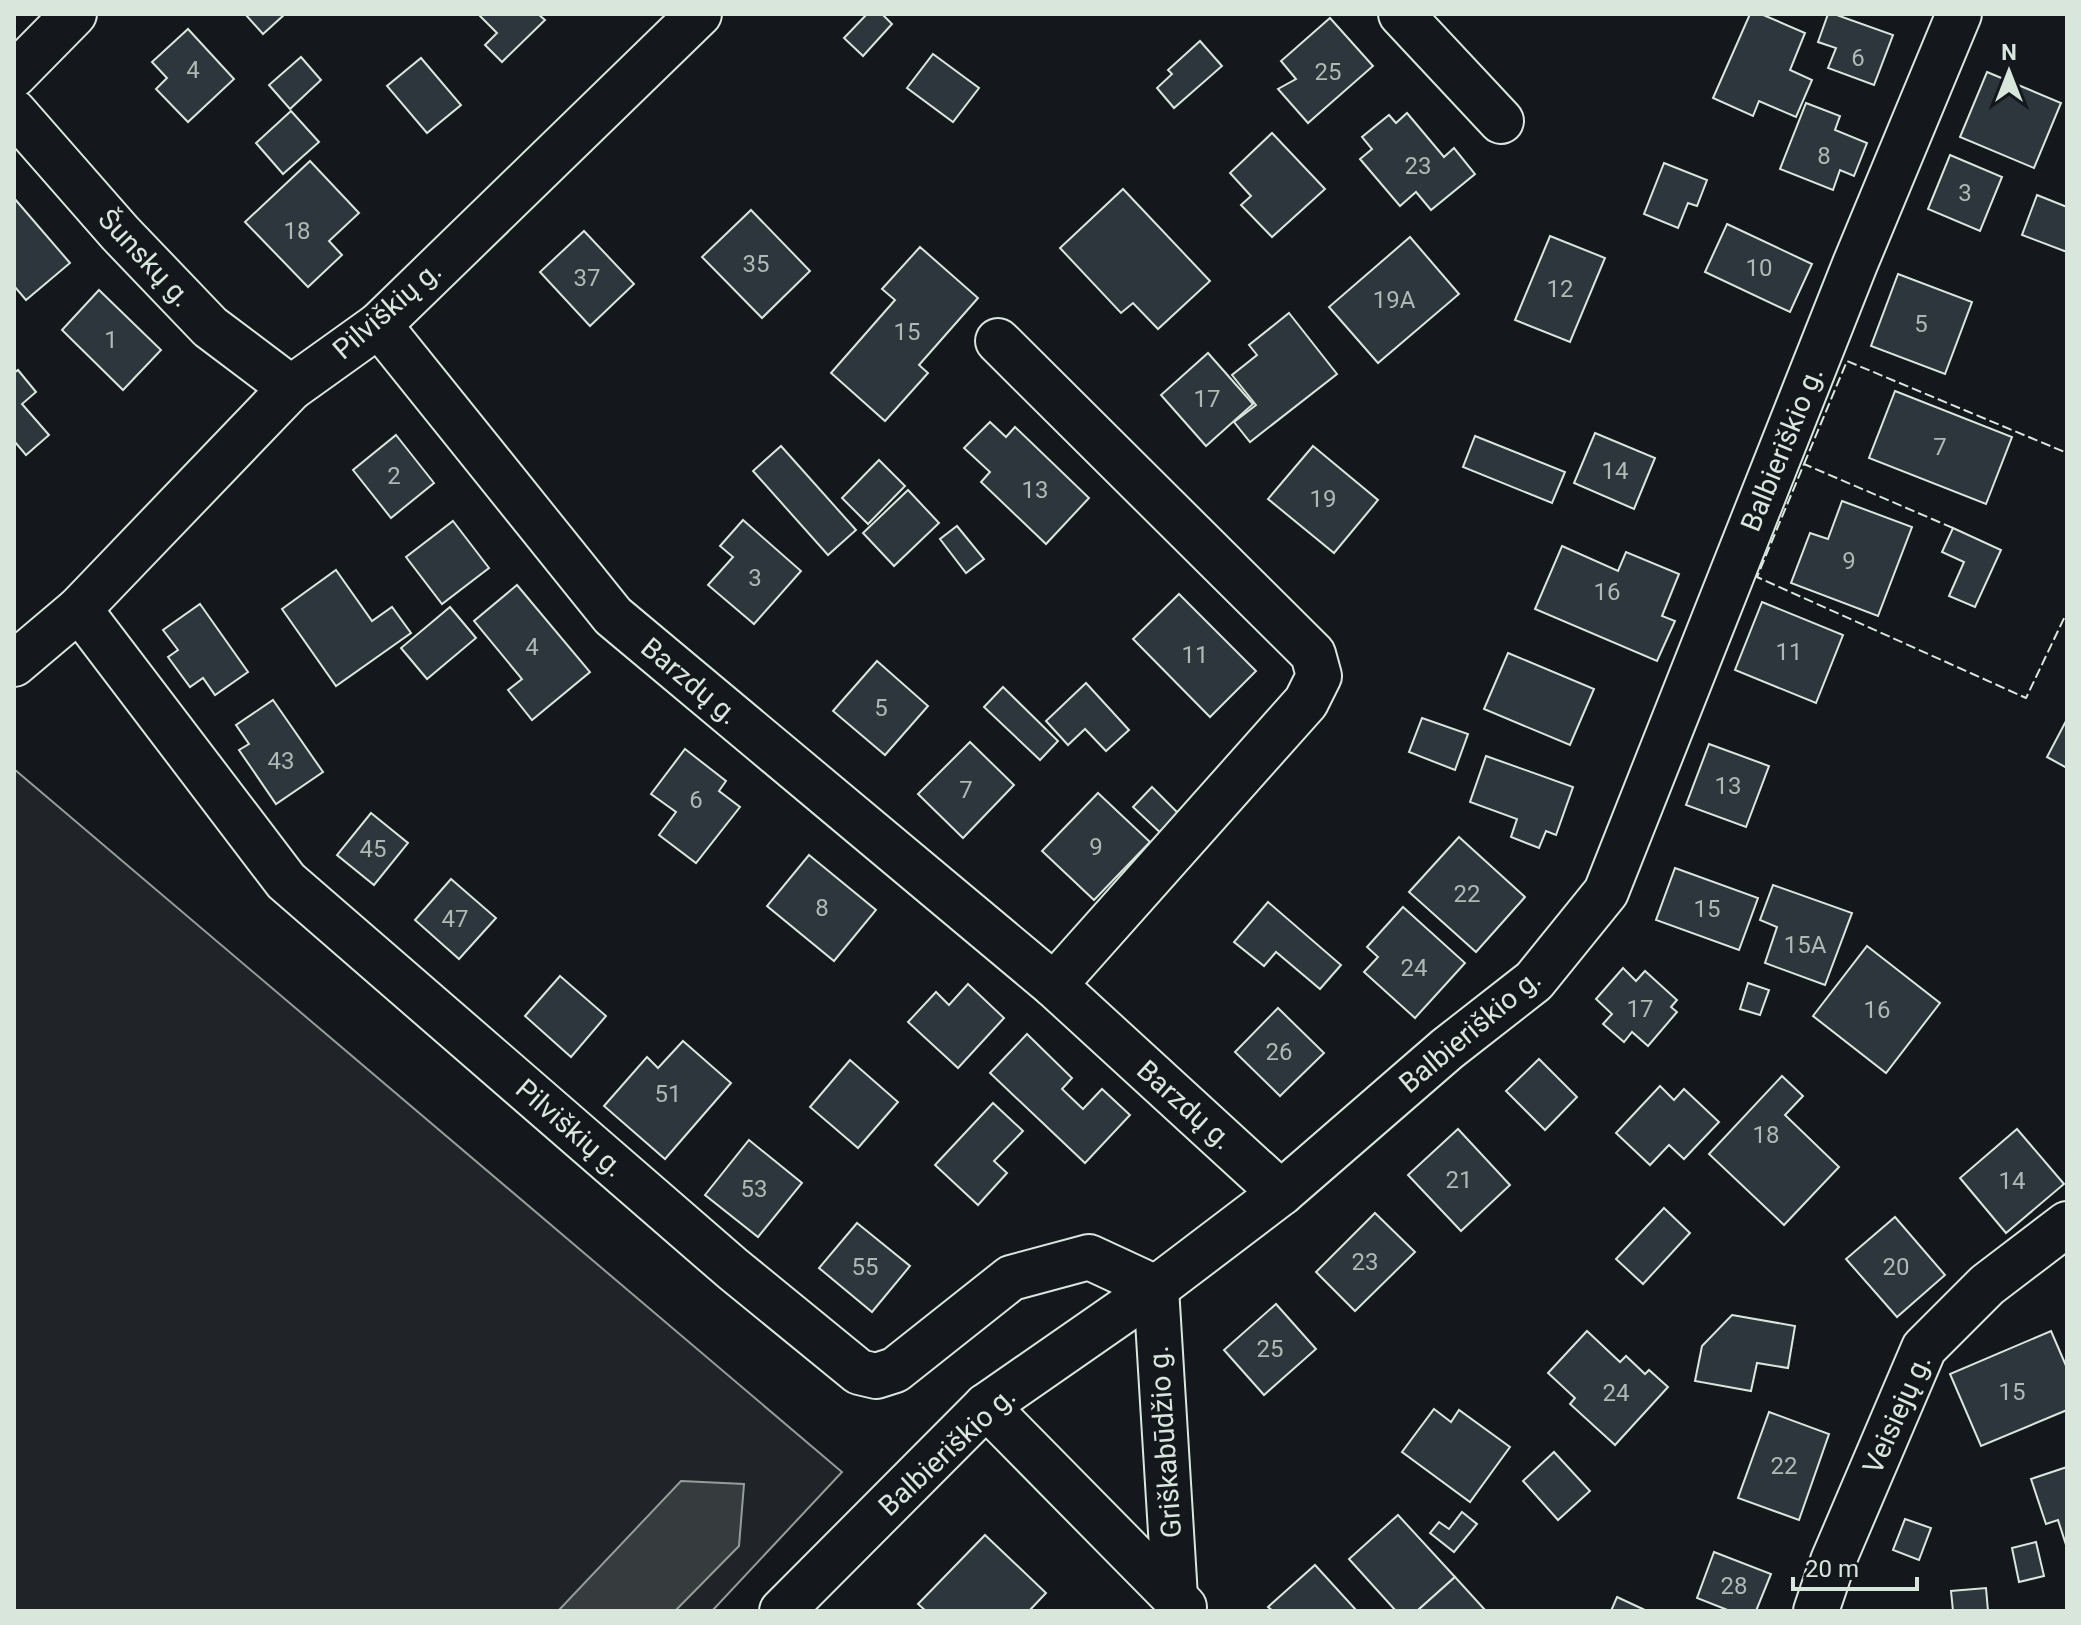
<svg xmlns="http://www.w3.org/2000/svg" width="2081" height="1625" font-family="Roboto,sans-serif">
	<rect width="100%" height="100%" fill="#14181c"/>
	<!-- green -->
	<polygon fill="#202428" stroke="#939e99" stroke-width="2" points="14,769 842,1472 712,1611 14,1611"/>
	<!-- water -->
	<polygon fill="#363b3e" stroke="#939e99" stroke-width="2" points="681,1481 744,1484 739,1546 675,1611 558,1611"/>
	<!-- building -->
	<g fill="#2c363c" stroke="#d8e6dc" stroke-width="2">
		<polygon points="245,14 285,14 263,34"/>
		<polygon points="478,14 538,14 545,20 502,62 485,45 497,33"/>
		<polygon points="867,14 882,14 892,24 863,56 844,38"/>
		<polygon points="1750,14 1761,14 1805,33 1790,70 1812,80 1796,117 1759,101 1753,116 1713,98"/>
		<polygon points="1828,14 1834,14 1893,35 1874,85 1828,68 1836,48 1818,42"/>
		<polygon points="1330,18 1373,66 1308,123 1278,89 1296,79 1281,61"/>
		<polygon points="188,29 234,79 188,122 156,89 167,78 152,62"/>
		<polygon points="1200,41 1222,66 1174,108 1157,88 1172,74 1168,70"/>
		<polygon points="933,54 979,88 953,122 907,88"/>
		<polygon points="301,57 321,80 290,109 269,85"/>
		<polygon points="421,58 461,105 427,133 387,86"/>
		<polygon points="1987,72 2061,103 2034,168 1960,137"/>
		<polygon points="1806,103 1840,116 1835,130 1867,143 1854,176 1840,170 1833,190 1780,169"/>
		<polygon points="291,111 319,142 283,174 256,143"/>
		<polygon points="1407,113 1444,157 1454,148 1475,174 1431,210 1416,192 1400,206 1360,159 1372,149 1362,137 1389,115 1396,123"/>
		<polygon points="1272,133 1325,189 1272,237 1241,205 1251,196 1230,173"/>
		<polygon points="1950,155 2002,177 1980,231 1928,209"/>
		<polygon points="310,161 359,213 329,241 342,255 308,287 245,222"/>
		<polygon points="1664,163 1707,180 1697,206 1688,203 1678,228 1644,214"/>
		<polygon points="1123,189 1210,281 1158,329 1133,303 1121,313 1060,248"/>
		<polygon points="2037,195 2067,207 2067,252 2022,235"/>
		<polygon points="14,198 70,263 26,300 14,286"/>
		<polygon points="751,210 810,271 762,318 702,257"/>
		<polygon points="1727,224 1812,264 1790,312 1705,272"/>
		<polygon points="584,231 634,284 590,326 540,272"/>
		<polygon points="1550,236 1605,258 1570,342 1515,320"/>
		<polygon points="1410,237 1459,294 1378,363 1329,307"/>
		<polygon points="920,247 978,298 919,365 928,373 885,421 831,373 895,300 882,289"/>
		<polygon points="1898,274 1972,302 1945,374 1871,346"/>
		<polygon points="99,290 161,350 123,390 62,330"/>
		<polygon points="1289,313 1337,374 1250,442 1234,422 1256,405 1232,375 1257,355 1249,345"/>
		<polygon points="1208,353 1253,404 1206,446 1161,395"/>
		<polygon points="18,370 36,392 22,404 49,435 26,455 14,441 14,373"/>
		<polygon points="1895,391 2012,437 1986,504 1869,458"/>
		<polygon points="990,422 1006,437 1015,427 1089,498 1046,544 981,482 990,472 964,448"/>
		<polygon points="1595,433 1655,458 1634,509 1574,483"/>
		<polygon points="396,435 434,483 391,518 353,470"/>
		<polygon points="1475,436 1565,472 1552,503 1463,467"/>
		<polygon points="781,446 856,530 828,555 753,471"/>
		<polygon points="1313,446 1378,500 1334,553 1268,499"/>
		<polygon points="879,460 905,486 868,524 842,498"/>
		<polygon points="908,490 939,523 894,566 863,533"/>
		<polygon points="1842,501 1912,527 1878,616 1791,583 1810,533 1828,539"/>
		<polygon points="743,520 801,571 754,624 708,585 733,557 720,546"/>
		<polygon points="453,521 489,568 442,604 406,557"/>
		<polygon points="957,526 984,559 966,573 940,539"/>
		<polygon points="1953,528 2001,550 1975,607 1949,596 1964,562 1942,552"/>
		<polygon points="1562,546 1618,571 1626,552 1679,574 1662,616 1675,621 1657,661 1535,609"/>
		<polygon points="336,570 372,621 392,607 411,633 336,686 282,609"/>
		<polygon points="517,585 590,672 532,720 508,690 522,679 474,621"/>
		<polygon points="1179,594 1256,671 1210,717 1133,639"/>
		<polygon points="1762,602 1843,635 1816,703 1735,670"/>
		<polygon points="200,604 248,672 215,695 203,678 190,687 168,657 178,650 163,630"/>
		<polygon points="450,607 476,638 427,679 401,648"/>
		<polygon points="1508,653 1594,689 1570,745 1484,709"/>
		<polygon points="877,661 928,706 885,755 833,711"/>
		<polygon points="1086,683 1129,730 1106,751 1085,729 1068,745 1046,721"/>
		<polygon points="1003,687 1058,741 1040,760 984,707"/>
		<polygon points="273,700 323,772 276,804 239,750 249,744 236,725"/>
		<polygon points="1422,718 1468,734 1455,770 1409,752"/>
		<polygon points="2066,721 2067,721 2067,768 2047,757"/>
		<polygon points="970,742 1014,785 963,838 918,794"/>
		<polygon points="1709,744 1769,766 1746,827 1686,805"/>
		<polygon points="685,749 726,781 719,791 740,807 696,863 659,835 676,812 651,794"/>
		<polygon points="1486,756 1573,787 1556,835 1546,831 1539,848 1511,837 1517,819 1470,802"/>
		<polygon points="1152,787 1183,818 1165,837 1133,807"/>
		<polygon points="1098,793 1150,842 1094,900 1042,851"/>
		<polygon points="371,813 408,843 374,885 337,855"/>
		<polygon points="1459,837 1525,897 1476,952 1409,892"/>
		<polygon points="809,855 876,910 834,961 767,906"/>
		<polygon points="1675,868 1758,898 1739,950 1656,920"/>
		<polygon points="451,879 496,918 459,959 415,920"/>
		<polygon points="1773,885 1852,913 1825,985 1765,963 1777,927 1760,920"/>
		<polygon points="1268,902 1341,965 1320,989 1276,952 1264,966 1234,942"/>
		<polygon points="1403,907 1465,963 1415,1018 1364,972 1378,957 1367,947"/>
		<polygon points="1867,946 1940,1003 1886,1073 1813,1016"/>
		<polygon points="1623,968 1636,981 1645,971 1677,1000 1671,1007 1677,1012 1648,1046 1632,1032 1624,1042 1603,1024 1612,1014 1596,999"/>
		<polygon points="560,976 606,1016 571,1057 525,1016"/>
		<polygon points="1748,983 1769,990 1760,1015 1740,1009"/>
		<polygon points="968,984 1004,1018 958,1068 908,1022 936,992 949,1005"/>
		<polygon points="1278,1008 1324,1053 1280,1096 1235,1052"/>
		<polygon points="1027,1034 1072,1078 1062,1089 1083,1109 1102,1089 1130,1115 1085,1163 990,1073"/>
		<polygon points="683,1041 731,1083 665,1159 604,1106 647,1057 658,1068"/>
		<polygon points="1539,1059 1577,1097 1545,1130 1506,1091"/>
		<polygon points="850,1060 898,1102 858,1148 810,1107"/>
		<polygon points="1782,1076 1803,1096 1785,1115 1839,1167 1784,1225 1709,1154"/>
		<polygon points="1660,1086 1674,1100 1684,1089 1719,1122 1684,1159 1669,1145 1650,1165 1616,1133"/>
		<polygon points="993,1103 1023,1131 994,1161 1007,1173 978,1205 935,1165"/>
		<polygon points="1458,1129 1510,1185 1461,1231 1408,1175"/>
		<polygon points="2017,1129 2064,1184 2006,1233 1960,1178"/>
		<polygon points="749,1140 802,1183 758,1237 705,1195"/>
		<polygon points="1664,1208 1690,1233 1643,1284 1616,1259"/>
		<polygon points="1375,1213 1415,1252 1355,1311 1316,1272"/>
		<polygon points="1895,1217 1945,1275 1897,1317 1846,1259"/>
		<polygon points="857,1223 910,1266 872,1312 819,1268"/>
		<polygon points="1276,1304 1316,1349 1264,1395 1224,1350"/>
		<polygon points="1732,1315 1795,1326 1788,1368 1757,1363 1751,1391 1695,1381 1702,1346"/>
		<polygon points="1587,1331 1620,1362 1626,1356 1645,1374 1649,1370 1668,1387 1615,1445 1570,1404 1575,1398 1548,1373"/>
		<polygon points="2051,1331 2067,1368 2067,1410 1981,1446 1950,1374"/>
		<polygon points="1434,1409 1451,1422 1459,1410 1510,1447 1470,1502 1402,1452"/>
		<polygon points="1769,1412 1829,1434 1799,1520 1738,1498"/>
		<polygon points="1554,1452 1590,1491 1558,1520 1523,1481"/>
		<polygon points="2067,1467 2067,1548 2058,1520 2046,1524 2031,1479"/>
		<polygon points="1462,1512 1477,1524 1454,1552 1430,1533 1439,1522 1449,1529"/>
		<polygon points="1398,1515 1455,1577 1417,1611 1396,1611 1349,1559"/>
		<polygon points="1905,1519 1931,1528 1919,1560 1893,1550"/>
		<polygon points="985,1535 1046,1593 1029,1611 926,1611 918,1604"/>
		<polygon points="2036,1542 2044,1576 2019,1582 2012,1548"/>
		<polygon points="1714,1552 1771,1574 1756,1611 1730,1611 1697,1598"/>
		<polygon points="1315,1565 1357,1611 1273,1611 1268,1607"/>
		<polygon points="1455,1577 1486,1611 1417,1611"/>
		<polygon points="1986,1588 1988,1611 1953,1611 1951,1591"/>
		<polygon points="1617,1597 1647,1611 1611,1611"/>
	</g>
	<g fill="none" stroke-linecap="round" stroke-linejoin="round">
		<!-- minor casing -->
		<g stroke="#d8e6dc" stroke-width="48">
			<g id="minor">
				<polyline points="1401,14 1501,121"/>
				<polyline points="14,75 74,14"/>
				<polyline points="14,112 120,233 210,327 291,388"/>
				<polyline points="379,325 613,616 1054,985 1281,1193"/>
				<polyline points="998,341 1313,654 1319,676 1306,702 1054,985"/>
				<polyline points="79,609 286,881 733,1269 859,1372 876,1376 895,1370 1011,1278 1089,1257 1156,1288 1175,1597"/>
				<polyline points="14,664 79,609 291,388 379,325 699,14"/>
				<polyline points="986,1406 1184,1607"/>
				<polyline points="782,1611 986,1406 1156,1288 1281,1193 1447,1049 1534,981 1606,892 1855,264 1959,14"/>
				<polyline points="1816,1611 1833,1561 1924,1348 1987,1285 2067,1224"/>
			</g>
		</g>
		<!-- minor -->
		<use href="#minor" stroke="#14181c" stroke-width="44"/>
		<!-- fence -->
		<g stroke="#d8e6dc" stroke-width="2" stroke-dasharray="10 4" stroke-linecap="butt">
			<polyline points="1804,464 1847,361 2067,453"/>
			<polyline points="1953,528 1804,464 1757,577 2026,698 2067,612"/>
		</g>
	</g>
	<g text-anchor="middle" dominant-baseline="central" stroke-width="6" stroke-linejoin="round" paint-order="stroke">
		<!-- number labels -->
		<g font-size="24" fill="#adbab4">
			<text x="1858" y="58">6</text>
			<text x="193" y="70">4</text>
			<text x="1328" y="72">25</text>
			<text x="1824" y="156">8</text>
			<text x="1418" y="166">23</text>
			<text x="1965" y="193">3</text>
			<text x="297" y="231">18</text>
			<text x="756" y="264">35</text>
			<text x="1759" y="268">10</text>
			<text x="587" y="278">37</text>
			<text x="1560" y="289">12</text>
			<text x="1394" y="300">19A</text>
			<text x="1921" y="324">5</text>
			<text x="907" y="332">15</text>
			<text x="111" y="340">1</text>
			<text x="1207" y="399">17</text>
			<text x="1940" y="447">7</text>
			<text x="1615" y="471">14</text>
			<text x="394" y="476">2</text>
			<text x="1035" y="490">13</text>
			<text x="1323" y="499">19</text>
			<text x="1849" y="561">9</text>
			<text x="755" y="578">3</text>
			<text x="1607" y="592">16</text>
			<text x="532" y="647">4</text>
			<text x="1789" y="652">11</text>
			<text x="1195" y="655">11</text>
			<text x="881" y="708">5</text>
			<text x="281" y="761">43</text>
			<text x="1728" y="786">13</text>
			<text x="966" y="790">7</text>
			<text x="696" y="800">6</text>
			<text x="1096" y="847">9</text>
			<text x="373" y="849">45</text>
			<text x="1467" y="894">22</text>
			<text x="822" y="908">8</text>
			<text x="1707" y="909">15</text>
			<text x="455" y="919">47</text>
			<text x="1805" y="945">15A</text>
			<text x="1414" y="968">24</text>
			<text x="1640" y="1009">17</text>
			<text x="1877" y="1010">16</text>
			<text x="1279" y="1052">26</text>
			<text x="668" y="1094">51</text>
			<text x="1766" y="1135">18</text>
			<text x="1459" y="1180">21</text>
			<text x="2012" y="1181">14</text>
			<text x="754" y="1189">53</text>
			<text x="1365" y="1262">23</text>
			<text x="865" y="1267">55</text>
			<text x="1896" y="1267">20</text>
			<text x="1270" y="1349">25</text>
			<text x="2012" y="1392">15</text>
			<text x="1616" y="1393">24</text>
			<text x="1784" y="1466">22</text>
			<text x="1734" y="1586">28</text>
		</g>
		<!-- street labels -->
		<g font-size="28" fill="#d8e6dc" stroke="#14181c">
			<text transform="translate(145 258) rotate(47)">Šunskų g.</text>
			<text transform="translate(387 310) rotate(-41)">Pilviškių g.</text>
			<text transform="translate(1782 449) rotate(-68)">Balbieriškio g.</text>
			<text transform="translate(690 681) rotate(40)">Barzdų g.</text>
			<text transform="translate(1470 1031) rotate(-40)">Balbieriškio g.</text>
			<text transform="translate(1185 1105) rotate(42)">Barzdų g.</text>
			<text transform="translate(570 1128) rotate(41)">Pilviškių g.</text>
			<text transform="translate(1897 1414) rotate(-66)">Veisiejų g.</text>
			<text transform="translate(1165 1442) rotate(-94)">Griškabūdžio g.</text>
			<text transform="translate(947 1451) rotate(-43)">Balbieriškio g.</text>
		</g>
	</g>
	<!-- border -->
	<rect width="2081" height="1625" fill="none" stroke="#d8e6dc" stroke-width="32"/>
	<!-- north arrow -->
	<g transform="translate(2009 72)" stroke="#14181c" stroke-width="6" paint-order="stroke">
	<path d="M0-6L14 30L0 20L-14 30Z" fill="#d8e6dc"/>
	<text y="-12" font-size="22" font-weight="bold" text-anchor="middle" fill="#d8e6dc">N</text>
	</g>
	<!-- scale -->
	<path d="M1793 1577v12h124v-12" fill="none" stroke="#d8e6dc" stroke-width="4"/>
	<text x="1805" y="1577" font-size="24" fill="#d8e6dc" stroke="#14181c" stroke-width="6" paint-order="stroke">20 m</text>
</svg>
